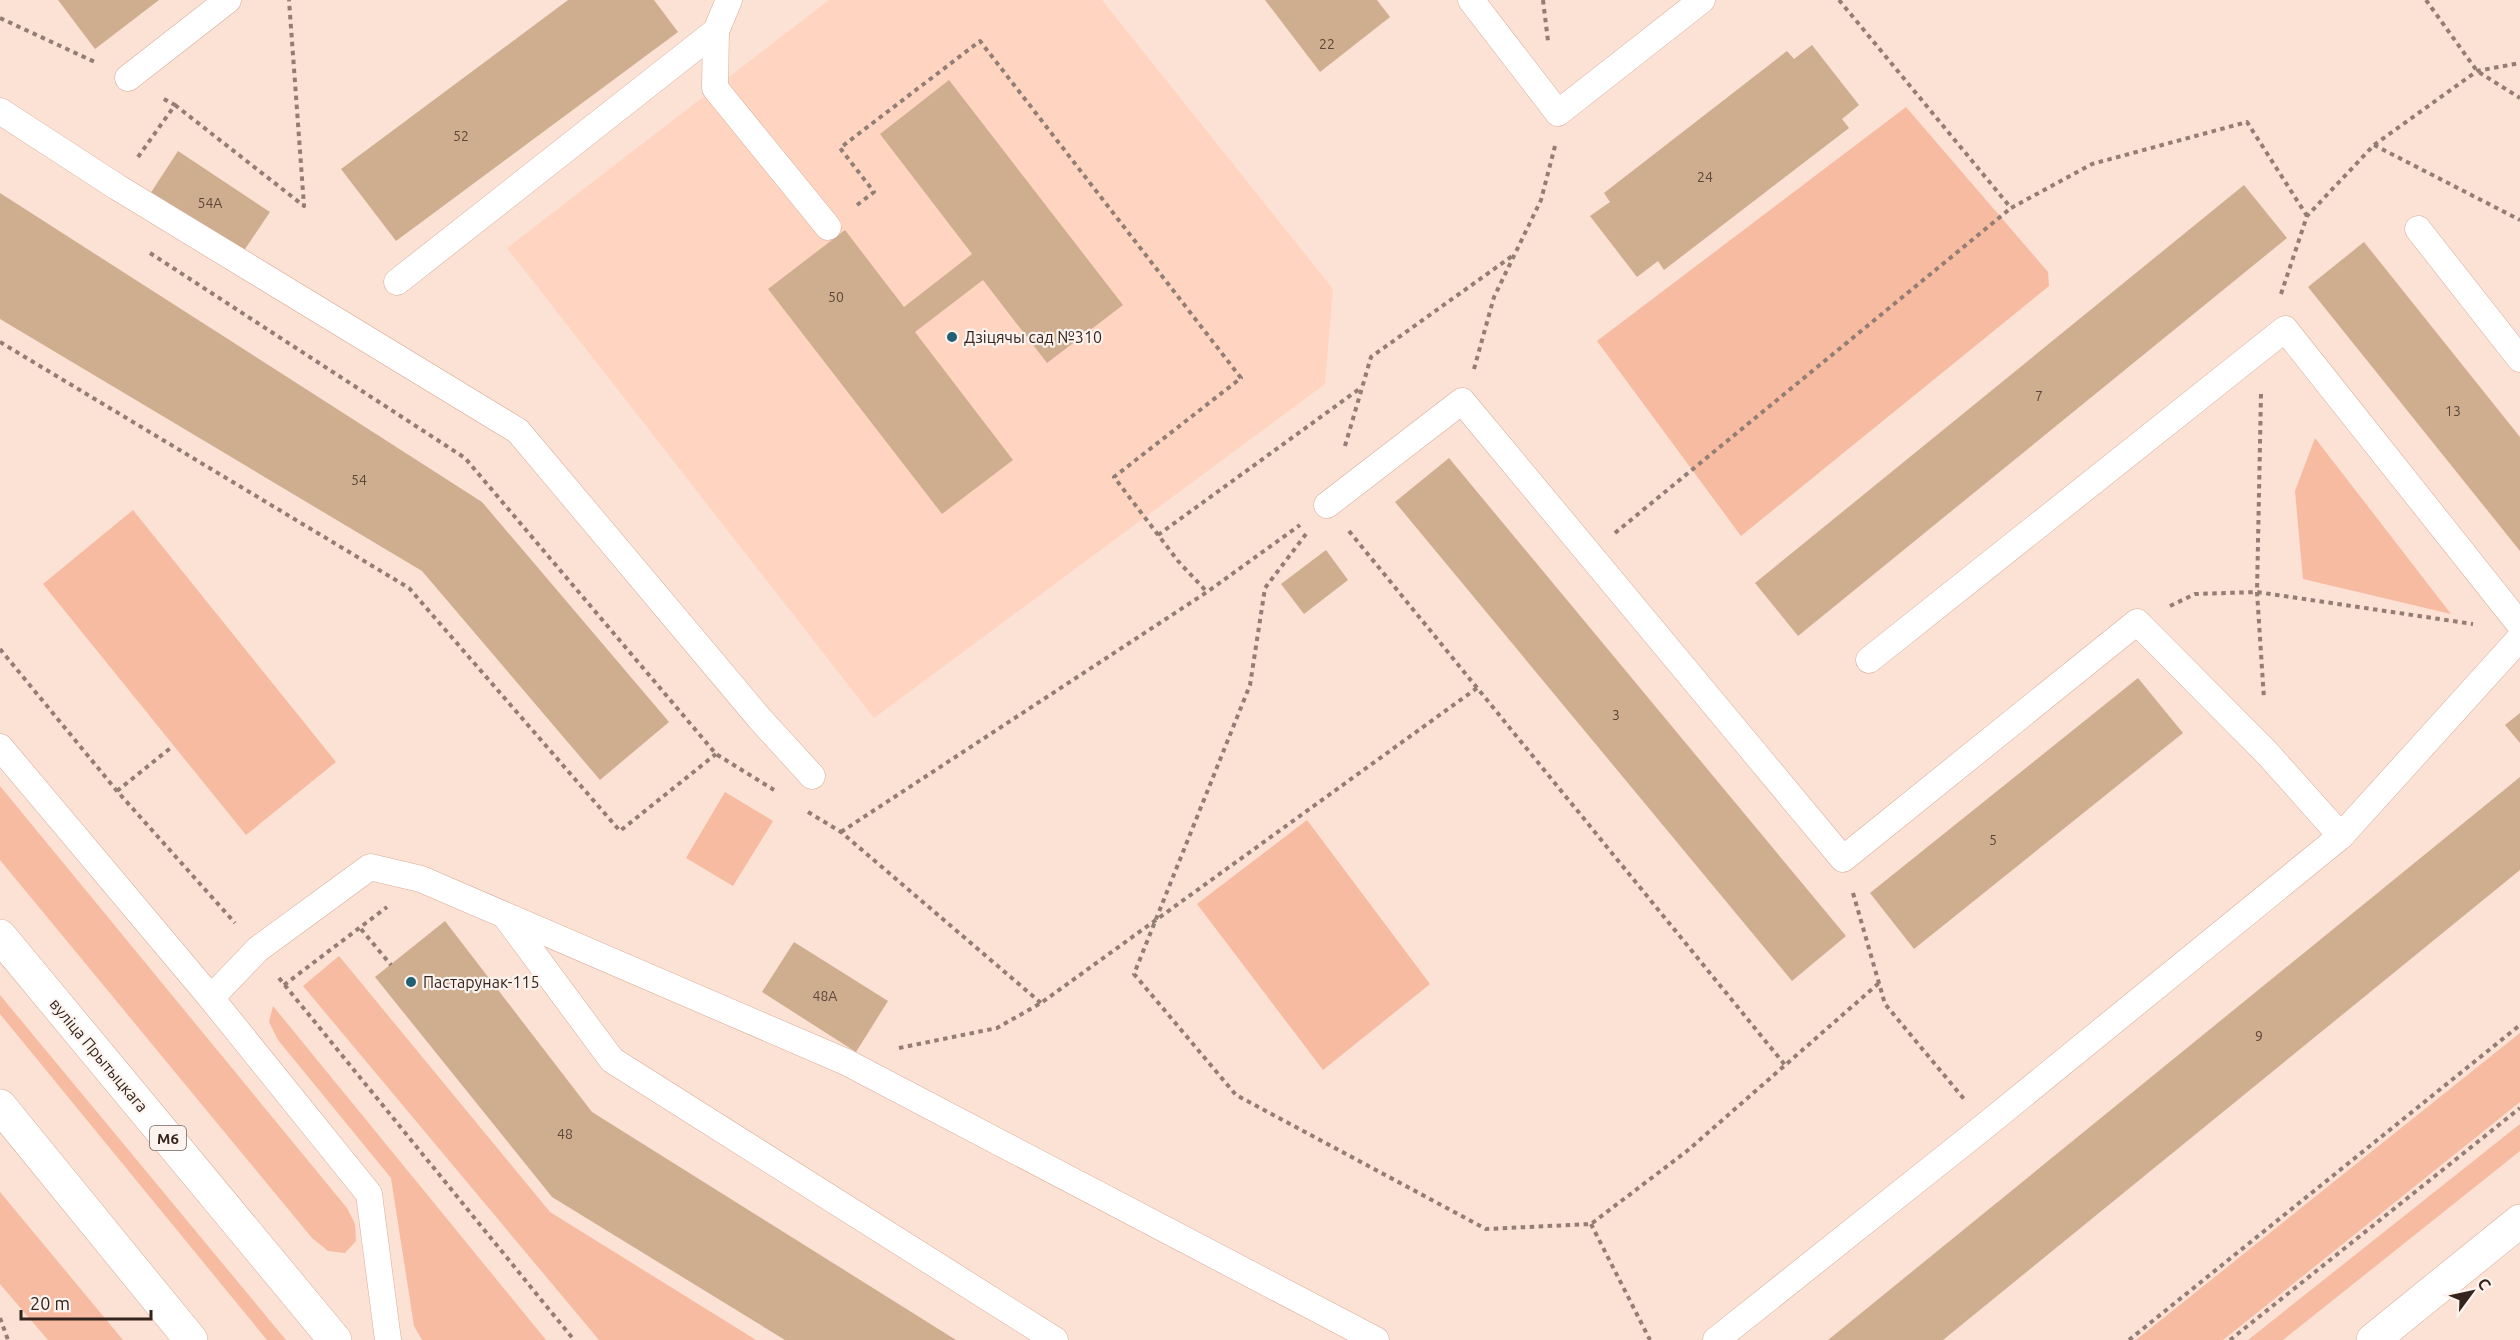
<svg xmlns="http://www.w3.org/2000/svg" width="2520" height="1340" font-family="Ubuntu,sans-serif">
	<rect width="100%" height="100%" fill="#fce1d5"/>
	<!-- built -->
	<polygon fill="#ffd5c2" points="829,0 1102,0 1333,289 1325,384 874,718 507,248"/>
	<!-- green -->
	<g fill="#f6bba0">
		<polygon points="1906,107 2048,272 2049,286 1741,536 1597,341"/>
		<polygon points="2315,438 2451,614 2303,579 2295,491"/>
		<polygon points="133,510 336,762 246,835 43,584"/>
		<polygon points="0,786 347,1208 355,1224 356,1241 345,1253 328,1251 312,1238 0,860"/>
		<polygon points="725,792 773,821 733,886 686,858"/>
		<polygon points="1307,820 1430,984 1323,1070 1197,904"/>
		<polygon points="339,956 550,1212 756,1340 599,1340 303,986"/>
		<polygon points="0,995 286,1340 267,1340 0,1014"/>
		<polygon points="273,1006 546,1340 422,1340 414,1326 391,1178 278,1040 269,1022"/>
		<polygon points="2520,1033 2520,1102 2223,1340 2136,1340"/>
		<polygon points="2520,1124 2520,1151 2283,1340 2248,1340"/>
		<polygon points="0,1192 123,1340 48,1340 0,1284"/>
	</g>
	<!-- building -->
	<g fill="#cfae8f">
		<polygon points="58,0 159,0 95,49"/>
		<polygon points="568,0 654,0 678,32 396,241 341,169"/>
		<polygon points="1265,0 1377,0 1390,17 1320,72"/>
		<polygon points="1812,45 1859,105 1842,119 1849,128 1664,270 1658,261 1637,277 1590,216 1610,202 1604,193 1787,51 1794,59"/>
		<polygon points="949,80 1123,305 1047,363 983,280 915,332 1013,460 942,514 768,289 845,230 904,307 972,254 880,134"/>
		<polygon points="178,151 270,212 241,255 150,194"/>
		<polygon points="2244,185 2287,238 1798,636 1755,583"/>
		<polygon points="0,193 482,502 669,722 600,780 422,571 0,319"/>
		<polygon points="2364,242 2520,437 2520,551 2308,287"/>
		<polygon points="1449,458 1846,936 1792,981 1395,502"/>
		<polygon points="1326,550 1348,580 1304,614 1281,584"/>
		<polygon points="2138,678 2183,733 1914,949 1870,893"/>
		<polygon points="2520,713 2520,743 2505,725"/>
		<polygon points="2520,777 2520,870 1943,1340 1828,1340"/>
		<polygon points="445,921 592,1112 956,1340 785,1340 552,1197 375,977"/>
		<polygon points="794,942 888,1001 856,1052 762,992"/>
	</g>
	<g fill="none" stroke-linecap="round" stroke-linejoin="round">
		<!-- lane casing -->
		<g stroke="#d7ad99" stroke-width="27">
			<g id="lane">
				<polyline points="1471,0 1558,113 1702,0"/>
				<polyline points="716,31 715,88 828,227"/>
				<polyline points="128,78 228,0"/>
				<polyline points="0,111 117,187 518,431 760,719 812,776"/>
				<polyline points="2418,229 2520,359"/>
				<polyline points="397,282 716,31 729,0"/>
				<polyline points="1327,505 1462,401 1843,859 2137,622 2267,753 2341,836"/>
				<polyline points="1869,660 2285,329 2520,625"/>
				<polyline points="0,747 211,998 369,1194 388,1340"/>
				<polyline points="506,917 612,1060 1055,1340"/>
				<polyline points="211,998 258,949 370,867 421,879 846,1062 1376,1340"/>
				<polyline points="1716,1340 1986,1125 2341,836 2520,638"/>
			</g>
		</g>
		<!-- secondary casing -->
		<g stroke="#d7ad99" stroke-width="34">
			<polyline id="secondary" points="2373,1340 2520,1221"/>
		</g>
		<!-- primary casing -->
		<g stroke="#d7ad99" stroke-width="34">
			<g id="primary">
				<polyline points="0,936 335,1340"/>
				<polyline points="0,1106 191,1340"/>
			</g>
		</g>
		<!-- path -->
		<g stroke="#937d74" stroke-width="4" stroke-dasharray="4.5 4.5" stroke-linecap="butt">
			<polyline points="1543,0 1548,41"/>
			<polyline points="1839,0 2011,208 2092,164 2247,122 2307,216"/>
			<polyline points="2426,0 2477,71 2520,98"/>
			<polyline points="0,18 97,63"/>
			<polyline points="175,105 304,206 289,0"/>
			<polyline points="2374,145 2520,220"/>
			<polyline points="138,157 175,105 162,98"/>
			<polyline points="857,205 874,192 840,148 980,41 1241,378 1114,477 1178,561 1207,592"/>
			<polyline points="150,253 465,458 716,754 774,790"/>
			<polyline points="2281,294 2307,216 2374,145 2477,71 2520,63"/>
			<polyline points="0,342 409,588 620,831 716,754"/>
			<polyline points="1474,369 1494,297 1541,200 1555,146"/>
			<polyline points="2261,394 2257,592 2264,699"/>
			<polyline points="1345,446 1371,357 1515,254"/>
			<polyline points="1349,531 1785,1065"/>
			<polyline points="1615,533 2011,208"/>
			<polyline points="1306,534 1265,588 1250,685 1134,974 1236,1095 1486,1229 1591,1224 1687,1151 1879,983"/>
			<polyline points="1158,535 1362,387"/>
			<polyline points="2170,606 2195,594 2257,592 2473,624"/>
			<polyline points="0,649 117,791 235,923"/>
			<polyline points="117,791 173,746"/>
			<polyline points="808,812 841,832 1041,1003"/>
			<polyline points="841,832 1207,592 1300,525"/>
			<polyline points="1853,893 1885,1004 1964,1099"/>
			<polyline points="361,929 391,965"/>
			<polyline points="279,978 574,1340"/>
			<polyline points="284,985 387,907"/>
			<polyline points="899,1048 997,1028 1041,1003 1477,688"/>
			<polyline points="1591,1224 1650,1340"/>
			<polyline points="0,1318 8,1340"/>
			<polyline points="2129,1340 2520,1025"/>
			<polyline points="2230,1340 2520,1108"/>
		</g>
		<!-- lane -->
		<use href="#lane" stroke="#fff" stroke-width="26"/>
		<!-- secondary -->
		<use href="#secondary" stroke="#fff" stroke-width="33"/>
		<!-- primary -->
		<use href="#primary" stroke="#fff" stroke-width="33"/>
	</g>
	<!-- markers -->
	<g fill="#215f75" stroke="#fcf3ee" stroke-width="2">
		<circle cx="952" cy="337" r="6"/>
		<circle cx="411" cy="982" r="6"/>
	</g>
	<g text-anchor="middle" dominant-baseline="central" stroke-width="4.5" stroke-linejoin="round" paint-order="stroke">
		<!-- number labels -->
		<g font-size="14" fill="#5c463a">
			<text x="1327" y="44">22</text>
			<text x="461" y="136">52</text>
			<text x="1705" y="177">24</text>
			<text x="210" y="203">54А</text>
			<text x="836" y="297">50</text>
			<text x="2039" y="396">7</text>
			<text x="2453" y="411">13</text>
			<text x="359" y="480">54</text>
			<text x="1616" y="715">3</text>
			<text x="1993" y="840">5</text>
			<text x="825" y="996">48А</text>
			<text x="2259" y="1036">9</text>
			<text x="565" y="1134">48</text>
		</g>
		<!-- shield labels -->
		<rect fill="#fcf3ee" stroke="#71625c" stroke-width="1.5" x="150" y="1126" width="36" height="24" rx="4.5"/>
		<g font-size="15" font-weight="bold" fill="#35241d">
			<text x="168" y="1138">М6</text>
		</g>
		<!-- poi labels -->
		<g font-size="16" fill="#35241d" stroke="#fcf3ee" text-anchor="start">
			<text x="964" y="337">Дзіцячы сад №310</text>
			<text x="423" y="982">Пастарунак-115</text>
		</g>
		<!-- street labels -->
		<g font-size="16" fill="#35241d" stroke="#fcf3ee">
			<text transform="translate(99 1055) rotate(50)">вуліца Прытыцкага</text>
		</g>
	</g>
	<!-- north arrow -->
	<g transform="translate(2472 1292) rotate(57)" stroke="#fcf3ee" stroke-width="4.5" paint-order="stroke">
	<path d="M0-4.5L10 22L0 15L-10 22Z" fill="#35241d"/>
	<text y="-9" font-size="16" font-weight="bold" text-anchor="middle" fill="#35241d">С</text>
	</g>
	<!-- scale -->
	<path d="M21 1310v9h130v-9" fill="none" stroke="#35241d" stroke-width="3"/>
	<text x="30" y="1310" font-size="18" fill="#35241d" stroke="#fcf3ee" stroke-width="4.5" paint-order="stroke">20 m</text>
</svg>
